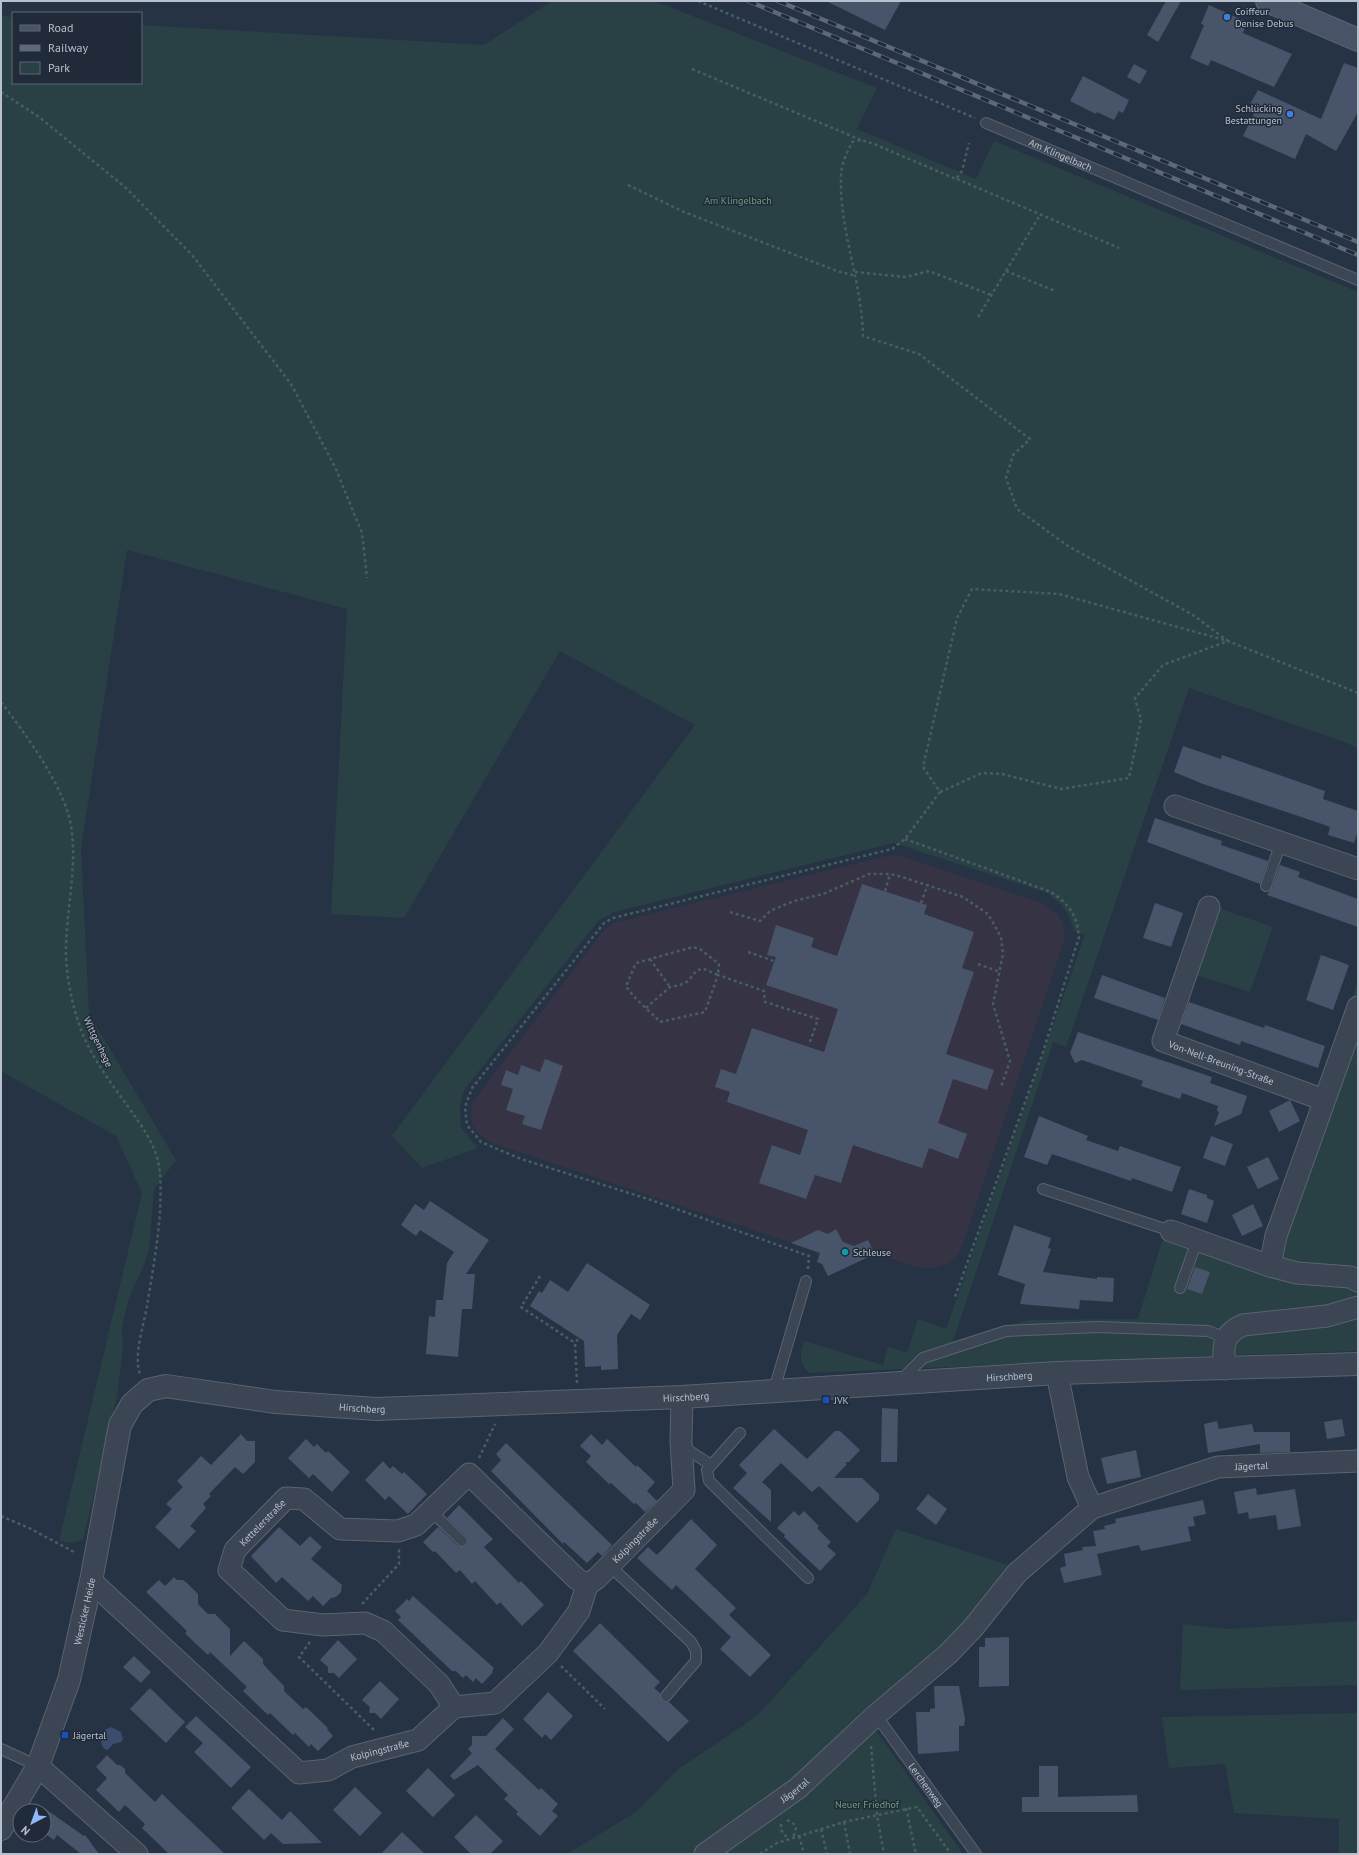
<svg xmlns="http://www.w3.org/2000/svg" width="1359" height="1855" font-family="'PT Sans',sans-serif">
	<rect width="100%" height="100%" fill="#263344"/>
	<!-- medical -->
	<polygon fill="#363345" points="899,855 1042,903 1057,914 1063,923 1064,930 1064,940 965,1237 959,1253 950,1263 934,1268 920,1268 875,1254 828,1276 822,1264 817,1262 819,1257 816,1251 492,1143 479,1134 472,1125 471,1115 472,1103 603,931 613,923 886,856"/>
	<!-- green -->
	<g fill="#294145">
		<path d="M552,1H654L877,88L857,129L976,179L994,141L1358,292V749L1347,743L1189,688L1066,1047L1053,1042L953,1341L1028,1320L1138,1319L1168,1222L1263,1255L1358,981V1351L1207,1356L810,1373C798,1364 800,1354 804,1341L883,1365L888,1347L907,1353L918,1319L946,1329L1085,935L1074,931C1070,913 1062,904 1047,893L894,843L614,912L598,921L464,1090L460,1108L461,1128L478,1148L422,1168L392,1136L695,725L560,651L404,918L331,914L347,609L127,550L81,848L89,1014L176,1160L154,1189L149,1249L144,1265L128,1300L122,1327L123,1350L117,1396L83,1540L72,1543L59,1541L142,1193L116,1136L1,1071V16L13,17V83H141V25L484,45Z"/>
		<polygon points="1216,907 1273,927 1250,992 1193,974"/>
		<polygon points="896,1529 1011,1566 979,1610 914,1673 865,1709 780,1793 694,1854 567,1854 636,1812 677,1770 758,1715 867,1594"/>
		<polygon points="1358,1621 1357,1685 1180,1690 1183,1624 1226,1629"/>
		<polygon points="1358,1713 1358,1854 1339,1854 1339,1819 1234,1813 1225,1764 1169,1768 1162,1717"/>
		<polygon points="875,1729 963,1854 724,1854 807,1794"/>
	</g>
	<!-- water -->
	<path fill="#3a4d6c" d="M111,1727L121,1732L123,1739L121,1742L113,1744L108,1750C99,1748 101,1738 103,1731Z"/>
	<!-- building -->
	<g fill="#485469">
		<polygon points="826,1 901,1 885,30"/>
		<polygon points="1166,1 1181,1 1158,42 1147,35"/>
		<polygon points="1209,5 1247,22 1243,33 1292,54 1274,87 1211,60 1208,66 1190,58 1204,25 1201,24"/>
		<polygon points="1344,63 1358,68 1358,112 1336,151 1306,134 1295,159 1243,136 1257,107 1250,104 1258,90 1321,119"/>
		<polygon points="1134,64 1147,71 1140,84 1127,77"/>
		<polygon points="1083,76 1129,100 1123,113 1119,111 1114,120 1097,112 1096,114 1070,101"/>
		<polygon points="1183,746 1221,759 1222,755 1325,791 1323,799 1358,811 1358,831 1354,843 1328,835 1330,827 1322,824 1203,784 1174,772"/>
		<polygon points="1155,818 1222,841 1221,845 1268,861 1260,884 1147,842"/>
		<polygon points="1280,865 1300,872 1298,877 1358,899 1358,927 1267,895 1272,888"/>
		<polygon points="862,884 927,905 924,914 974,932 962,968 974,972 946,1054 994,1070 987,1090 953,1079 938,1123 967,1134 958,1159 929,1148 922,1168 853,1145 841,1183 815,1175 806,1199 759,1183 772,1145 800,1155 808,1130 727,1102 730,1092 715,1087 721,1069 736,1074 752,1028 824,1052 838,1009 766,985 776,957 767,955 776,925 814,938 811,947 837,956"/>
		<polygon points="1155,903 1183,913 1171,947 1143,938"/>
		<polygon points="1321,955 1349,965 1333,1010 1306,1000"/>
		<polygon points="1102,975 1165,998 1158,1020 1094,998"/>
		<polygon points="1189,1002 1264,1028 1265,1025 1325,1046 1318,1068 1241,1041 1240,1045 1181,1024"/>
		<polygon points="1078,1032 1212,1077 1210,1083 1247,1096 1241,1114 1214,1126 1219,1112 1217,1111 1218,1106 1182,1093 1180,1099 1141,1086 1143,1081 1082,1060 1075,1063 1070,1053"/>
		<polygon points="545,1059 563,1066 541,1130 522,1124 525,1116 506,1110 513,1089 501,1085 506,1070 518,1075 521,1065 540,1072"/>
		<polygon points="1290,1100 1300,1121 1279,1132 1269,1111"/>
		<polygon points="1039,1116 1088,1136 1086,1140 1118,1151 1120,1146 1181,1167 1172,1192 1132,1178 1131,1181 1052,1154 1047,1165 1024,1157"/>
		<polygon points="1211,1136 1233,1144 1225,1166 1203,1158"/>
		<polygon points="1268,1157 1279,1179 1258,1189 1247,1167"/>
		<polygon points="1189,1189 1207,1195 1207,1198 1214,1201 1207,1223 1181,1214"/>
		<polygon points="430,1201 489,1240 466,1274 475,1274 472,1309 462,1309 458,1357 426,1354 429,1316 435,1317 436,1300 443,1300 447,1263 454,1252 420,1230 416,1236 401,1225 415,1204 424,1210"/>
		<polygon points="1253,1204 1263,1226 1242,1236 1232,1215"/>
		<polygon points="1014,1225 1051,1238 1048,1248 1051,1249 1043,1272 1097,1279 1097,1277 1114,1278 1113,1302 1080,1300 1079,1309 1020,1304 1025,1284 998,1275"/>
		<polygon points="836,1229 843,1242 854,1246 868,1240 875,1254 828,1276 822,1264 817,1262 820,1253 791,1243 818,1230 828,1234"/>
		<polygon points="587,1263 650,1305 640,1320 631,1314 617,1335 618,1369 601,1370 601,1366 585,1367 584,1341 530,1306 539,1291 542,1293 550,1280 568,1292"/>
		<polygon points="1195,1267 1210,1272 1202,1294 1187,1289"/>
		<polygon points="882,1408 898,1409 897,1462 881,1462"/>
		<polygon points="1342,1419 1345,1436 1327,1439 1324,1422"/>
		<polygon points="1217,1421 1219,1429 1252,1424 1254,1432 1290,1432 1290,1452 1260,1453 1260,1444 1208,1453 1204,1424"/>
		<polygon points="774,1429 807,1459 835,1431 840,1431 860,1450 849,1462 845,1462 847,1464 834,1478 862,1478 879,1494 879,1500 857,1523 819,1486 812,1492 781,1463 762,1482 771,1490 771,1522 733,1488 747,1473 739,1465"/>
		<polygon points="241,1434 247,1441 255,1441 255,1462 243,1474 235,1467 209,1494 211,1496 203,1504 206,1508 190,1526 196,1531 179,1549 155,1527 172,1509 166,1504 183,1487 177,1481 201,1456 211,1465"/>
		<polygon points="591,1434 602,1445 607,1439 636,1467 637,1465 655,1482 647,1491 657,1501 645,1512 636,1503 634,1504 611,1483 609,1484 586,1462 591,1456 580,1446"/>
		<polygon points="306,1439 314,1447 317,1444 326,1453 328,1451 350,1472 332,1492 313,1474 309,1478 288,1458"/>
		<polygon points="506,1443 612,1545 602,1556 598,1552 587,1563 564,1542 563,1544 491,1471 501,1460 496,1454"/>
		<polygon points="1136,1450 1141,1477 1107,1484 1101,1458"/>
		<polygon points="383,1461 390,1469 393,1466 402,1474 404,1472 427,1494 408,1514 389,1496 385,1500 365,1480"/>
		<polygon points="1256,1488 1257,1495 1295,1489 1301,1526 1278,1530 1276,1515 1249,1519 1248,1512 1238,1514 1234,1492"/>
		<polygon points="928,1494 947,1509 936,1525 916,1509"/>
		<polygon points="1203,1500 1206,1514 1193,1517 1195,1526 1188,1527 1191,1541 1141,1551 1139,1545 1097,1554 1102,1575 1064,1583 1060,1568 1066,1566 1064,1554 1083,1550 1082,1547 1096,1546 1093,1531 1105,1529 1104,1526 1116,1523 1115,1519"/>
		<polygon points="459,1505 493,1539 484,1547 519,1583 521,1581 544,1605 522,1626 500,1602 497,1605 475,1581 472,1584 460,1570 456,1573 435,1551 433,1552 423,1542 438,1527 458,1546 463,1547 467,1545 468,1540 467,1537 447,1518"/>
		<polygon points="794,1511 799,1516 804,1511 819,1526 817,1528 831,1542 827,1546 836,1554 820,1571 784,1537 785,1535 777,1528"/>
		<polygon points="691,1519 717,1545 695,1569 736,1608 729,1615 771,1655 750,1677 720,1649 731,1637 676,1585 672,1590 637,1558 648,1547 657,1555"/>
		<polygon points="279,1527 300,1546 310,1536 322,1547 311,1559 342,1585 341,1592 336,1597 331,1598 323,1606 313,1596 308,1601 282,1577 276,1583 251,1556"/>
		<polygon points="174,1577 177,1580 183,1580 187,1583 198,1594 198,1604 208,1614 215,1614 230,1629 230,1656 244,1641 263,1659 263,1664 284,1686 284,1691 303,1709 306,1707 328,1728 327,1729 333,1736 318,1751 311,1744 309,1747 295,1733 293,1735 270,1713 268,1715 243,1691 247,1687 210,1652 208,1655 196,1644 185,1633 187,1631 146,1592 159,1580 165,1586"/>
		<polygon points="413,1596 494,1668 492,1671 493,1672 482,1684 476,1678 473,1682 466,1675 463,1678 456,1671 452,1671 398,1620 401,1617 395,1611 407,1599 409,1601"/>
		<polygon points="600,1623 660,1682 654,1688 660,1693 662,1701 669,1702 689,1721 668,1742 573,1651"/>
		<polygon points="1009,1637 1009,1686 979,1687 979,1647 985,1647 985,1638"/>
		<polygon points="338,1640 357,1659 339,1678 334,1673 328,1673 328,1667 320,1660"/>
		<polygon points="134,1656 151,1672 141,1683 123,1667"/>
		<polygon points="380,1681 399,1699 381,1719 375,1713 369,1713 370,1707 362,1700"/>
		<polygon points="934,1686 959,1686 965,1719 964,1726 959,1726 959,1751 918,1754 916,1712 930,1712 930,1709 935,1708"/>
		<polygon points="150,1688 185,1722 166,1743 130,1709"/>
		<polygon points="548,1692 573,1716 551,1740 545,1734 542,1738 523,1719"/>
		<polygon points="196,1716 251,1767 231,1788 194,1752 203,1743 185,1727"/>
		<polygon points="503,1718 514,1729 495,1749 539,1790 541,1788 558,1804 552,1811 558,1816 540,1836 516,1814 518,1812 504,1799 508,1795 478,1765 454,1780 450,1776 472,1753 468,1749 472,1745 472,1736 486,1736"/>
		<polygon points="107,1755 117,1765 120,1765 125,1769 125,1773 155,1802 162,1794 225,1854 169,1854 142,1828 145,1824 125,1805 119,1812 96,1790 107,1778 96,1767"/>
		<polygon points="1039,1766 1058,1766 1058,1797 1137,1795 1138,1812 1022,1812 1022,1797 1039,1797"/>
		<polygon points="428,1768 455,1795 433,1817 406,1791"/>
		<polygon points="355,1787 382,1813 360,1836 333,1810"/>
		<polygon points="249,1789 282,1820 290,1811 322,1843 283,1844 271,1833 264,1840 231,1808"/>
		<polygon points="44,1808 84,1836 85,1835 99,1854 81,1854 57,1835 54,1840 44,1833"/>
		<polygon points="476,1815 503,1841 490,1854 471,1854 454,1837"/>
		<polygon points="402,1832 425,1854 381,1854"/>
	</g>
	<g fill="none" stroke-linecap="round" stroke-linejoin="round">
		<!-- service casing -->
		<g stroke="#5a6371" stroke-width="12">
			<g id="service">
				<path id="s1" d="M986,123L1358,280"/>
				<polyline points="1266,886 1281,842"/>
				<polyline points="1043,1189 1171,1231"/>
				<polyline points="1180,1288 1197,1241"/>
				<polyline points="900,1381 923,1358 1006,1331 1098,1327 1208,1331 1226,1338"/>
				<polyline points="774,1390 806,1281"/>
				<polyline points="740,1433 707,1470 709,1481 808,1578"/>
				<polyline points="682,1446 711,1465"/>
				<polyline points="431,1511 462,1541"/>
				<polyline points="610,1566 691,1642 696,1651 696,1661 666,1696"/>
				<path id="s2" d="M876,1715L976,1854"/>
				<polyline points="1,1749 38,1766"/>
			</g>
		</g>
		<!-- minor casing -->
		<g stroke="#5a6371" stroke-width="23">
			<g id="minor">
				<polyline points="1175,806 1358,869"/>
				<path id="s3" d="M1209,907L1163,1041L1324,1100"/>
				<polyline points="1171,1231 1270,1266 1276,1236 1358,1007"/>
				<polyline points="1270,1266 1297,1273 1350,1277 1358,1281"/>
				<path d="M1225,1369C1223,1347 1221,1335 1243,1325L1327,1316L1358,1307"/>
				<polyline points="1057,1373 1078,1477 1092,1508"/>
				<path id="s4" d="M91,1581L299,1773L328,1770L352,1757L418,1740L454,1707L495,1703L548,1653L579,1611L587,1585L597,1578L684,1490L681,1441L682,1397"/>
				<path id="s5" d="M454,1707L439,1684L383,1631L365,1623L323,1625L283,1620L229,1570L235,1550L286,1498L304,1499L340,1529L398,1531L416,1525L469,1474L577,1579L587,1585"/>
				<polyline points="38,1766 137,1854"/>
				<path id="s6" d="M705,1854L798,1788L876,1715L948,1654L973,1628L1017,1573L1092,1508L1218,1467L1358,1461"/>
			</g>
		</g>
		<!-- tertiary casing -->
		<g stroke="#5a6371" stroke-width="24">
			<g id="tertiary">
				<path id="s7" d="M1,1829L38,1766L69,1680L91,1581L120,1425L132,1404L148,1390L166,1386L276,1402L376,1409L682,1397L1057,1373L1358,1364"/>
			</g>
		</g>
		<!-- secondary casing -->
		<g stroke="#5a6371" stroke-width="24">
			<polyline id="secondary" points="1267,1 1358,40"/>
		</g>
		<!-- path -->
		<g stroke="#475e61" stroke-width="2.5" stroke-dasharray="3 3" stroke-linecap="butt">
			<polyline points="698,1 975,118"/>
			<polyline points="692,69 861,140"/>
			<polyline points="1,92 39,117 126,188 192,255 291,384 335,467 362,533 367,578"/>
			<polyline points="957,179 1119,248"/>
			<polyline points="628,185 684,212 837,271 856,276"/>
			<polyline points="1006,271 1055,291"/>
			<polyline points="855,272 906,277 929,271 991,295"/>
			<polyline points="978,317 1040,215"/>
			<path d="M1,702C24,732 57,777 68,813C81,857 65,910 66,956C67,980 72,1004 80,1027C89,1053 107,1078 124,1101C140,1124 158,1145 160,1174C163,1217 154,1263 147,1306C144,1324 133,1357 140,1374"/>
			<path d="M940,792L982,773L1002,774L1061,789L1129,778L1141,720L1135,698L1163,665L1228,641L1193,615L1068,546L1017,509L1006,478L1013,455L1030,439L919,354L863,336C862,282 839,230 841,176C841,164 847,153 852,142L861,140L874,144L956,179L962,171L969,143"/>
			<path d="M905,839L1051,892C1069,904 1077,915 1079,937L1043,1052L955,1297"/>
			<polyline points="885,891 890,874"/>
			<polyline points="921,903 928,884"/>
			<polyline points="730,912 760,921 770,911 794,901 823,894 869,874 890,874 902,877 963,897 988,914 1001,937 1003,954 993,1004 1010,1061 1001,1087"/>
			<polyline points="748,952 774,961"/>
			<polyline points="650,959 670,987"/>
			<polyline points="978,964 1000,972"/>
			<path d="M646,1008L670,987L680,985L688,981L697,970L704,969L718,975L719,964L700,949L693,947L636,963L626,986C635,1000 649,1010 660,1022L705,1012L718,975L764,991L765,1002L818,1019L810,1042"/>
			<polyline points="808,1269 809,1256 648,1199 521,1159 481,1142 467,1125 465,1107 472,1088 604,923 613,918 892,849 905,839 940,792 923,767 957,618 972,589 1059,594 1228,641 1358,693"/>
			<polyline points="540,1276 521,1307 575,1343"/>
			<polyline points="577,1383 575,1343 581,1335"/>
			<polyline points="479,1458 495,1424"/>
			<polyline points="1,1516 29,1528 76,1553"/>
			<polyline points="362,1604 399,1564 399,1549"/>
			<polyline points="310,1642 299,1657 376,1732"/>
			<polyline points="561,1666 605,1709"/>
			<polyline points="871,1746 877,1815 884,1854"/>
			<polyline points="906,1808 916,1854"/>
			<polyline points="787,1820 794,1824 796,1828 793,1838"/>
			<polyline points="844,1822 850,1854"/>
			<polyline points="781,1824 781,1830 788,1839"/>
			<polyline points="821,1829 827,1854"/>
			<polyline points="799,1836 804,1854"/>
			<polyline points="760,1854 777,1843 844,1822 917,1807 951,1854"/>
		</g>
		<!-- service -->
		<use href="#service" stroke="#3b4554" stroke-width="10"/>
		<!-- minor -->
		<use href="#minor" stroke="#3b4554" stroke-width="21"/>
		<!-- tertiary -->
		<use href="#tertiary" stroke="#3b4554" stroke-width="22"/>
		<!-- secondary -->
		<use href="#secondary" stroke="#495367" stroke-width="22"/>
		<!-- rail casing -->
		<g stroke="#5d697b" stroke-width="4.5">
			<g id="rail">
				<polyline points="748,1 1358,255"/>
				<polyline points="778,1 1358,242"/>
			</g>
		</g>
		<!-- rail -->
		<use href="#rail" stroke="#202a39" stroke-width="3" stroke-dasharray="9" stroke-linecap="butt"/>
	</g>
	<!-- markers -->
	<g fill="#3f7fe0" stroke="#202a39" stroke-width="1.5">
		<circle cx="1227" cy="17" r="4"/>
		<circle cx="1290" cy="114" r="4"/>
	</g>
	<circle fill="#0f9aa8" stroke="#202a39" stroke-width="1.5" cx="845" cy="1252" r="4"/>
	<g fill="#1a4fb4" stroke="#202a39" stroke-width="1.5">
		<rect x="822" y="1396" width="8" height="8" rx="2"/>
		<rect x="61" y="1731" width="8" height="8" rx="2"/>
	</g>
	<g text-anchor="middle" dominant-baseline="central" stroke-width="3" stroke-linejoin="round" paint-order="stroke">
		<!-- poi labels -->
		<g font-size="10" fill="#b9c0cd" stroke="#202a39" text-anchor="start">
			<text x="1235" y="11">Coiffeur<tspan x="1235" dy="12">Denise Debus</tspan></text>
			<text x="1282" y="108" text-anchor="end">Schlücking<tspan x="1282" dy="12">Bestattungen</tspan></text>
			<text x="853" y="1252">Schleuse</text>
			<text x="834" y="1400">JVK</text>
			<text x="73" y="1735">Jägertal</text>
		</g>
		<!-- street labels -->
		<g font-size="10" fill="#b9c0cd" stroke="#202a39">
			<text stroke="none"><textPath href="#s1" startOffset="81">Am Klingelbach</textPath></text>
			<text transform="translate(98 1042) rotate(64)">Wittgenhege</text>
			<text stroke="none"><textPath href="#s3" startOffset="204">Von-Nell-Breuning-Straße</textPath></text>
			<text stroke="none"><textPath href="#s7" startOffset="1334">Hirschberg</textPath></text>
			<text stroke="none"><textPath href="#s7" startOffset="1010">Hirschberg</textPath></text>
			<text stroke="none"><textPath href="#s7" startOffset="686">Hirschberg</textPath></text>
			<text stroke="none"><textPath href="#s6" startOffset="687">Jägertal</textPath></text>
			<text stroke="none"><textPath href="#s5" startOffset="340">Kettelerstraße</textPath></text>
			<text stroke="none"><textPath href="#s4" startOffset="716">Kolpingstraße</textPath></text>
			<text stroke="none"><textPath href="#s7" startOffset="235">Westicker Heide</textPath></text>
			<text stroke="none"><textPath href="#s4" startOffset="368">Kolpingstraße</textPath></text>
			<text stroke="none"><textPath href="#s2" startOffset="86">Lerchenweg</textPath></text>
			<text stroke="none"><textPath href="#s6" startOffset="110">Jägertal</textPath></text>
		</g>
		<!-- park labels -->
		<g font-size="10" fill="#6f9f7b" stroke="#202a39">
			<text x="738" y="200">Am Klingelbach</text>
			<text x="867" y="1804">Neuer Friedhof</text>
		</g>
	</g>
	<!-- border -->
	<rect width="1359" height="1855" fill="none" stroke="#b9c0cd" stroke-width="4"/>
	<!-- legend -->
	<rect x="12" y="12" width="130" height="72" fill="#202a39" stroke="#5d6674"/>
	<rect x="20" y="25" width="20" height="6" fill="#495367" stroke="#5d6674"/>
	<text x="48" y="32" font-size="12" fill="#b9c0cd">Road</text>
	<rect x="20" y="45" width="20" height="6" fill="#5d697b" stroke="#5d6674"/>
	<text x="48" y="52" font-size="12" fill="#b9c0cd">Railway</text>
	<rect x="20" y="62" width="20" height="12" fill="#294145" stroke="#5d6674"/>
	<text x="48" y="72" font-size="12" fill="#b9c0cd">Park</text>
	<!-- north arrow -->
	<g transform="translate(32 1823) rotate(221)"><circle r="19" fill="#202a39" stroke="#5d6674"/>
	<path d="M0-3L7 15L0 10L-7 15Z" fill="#90b7fb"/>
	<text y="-6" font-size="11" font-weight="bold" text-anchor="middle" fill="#b9c0cd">N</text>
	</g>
</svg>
